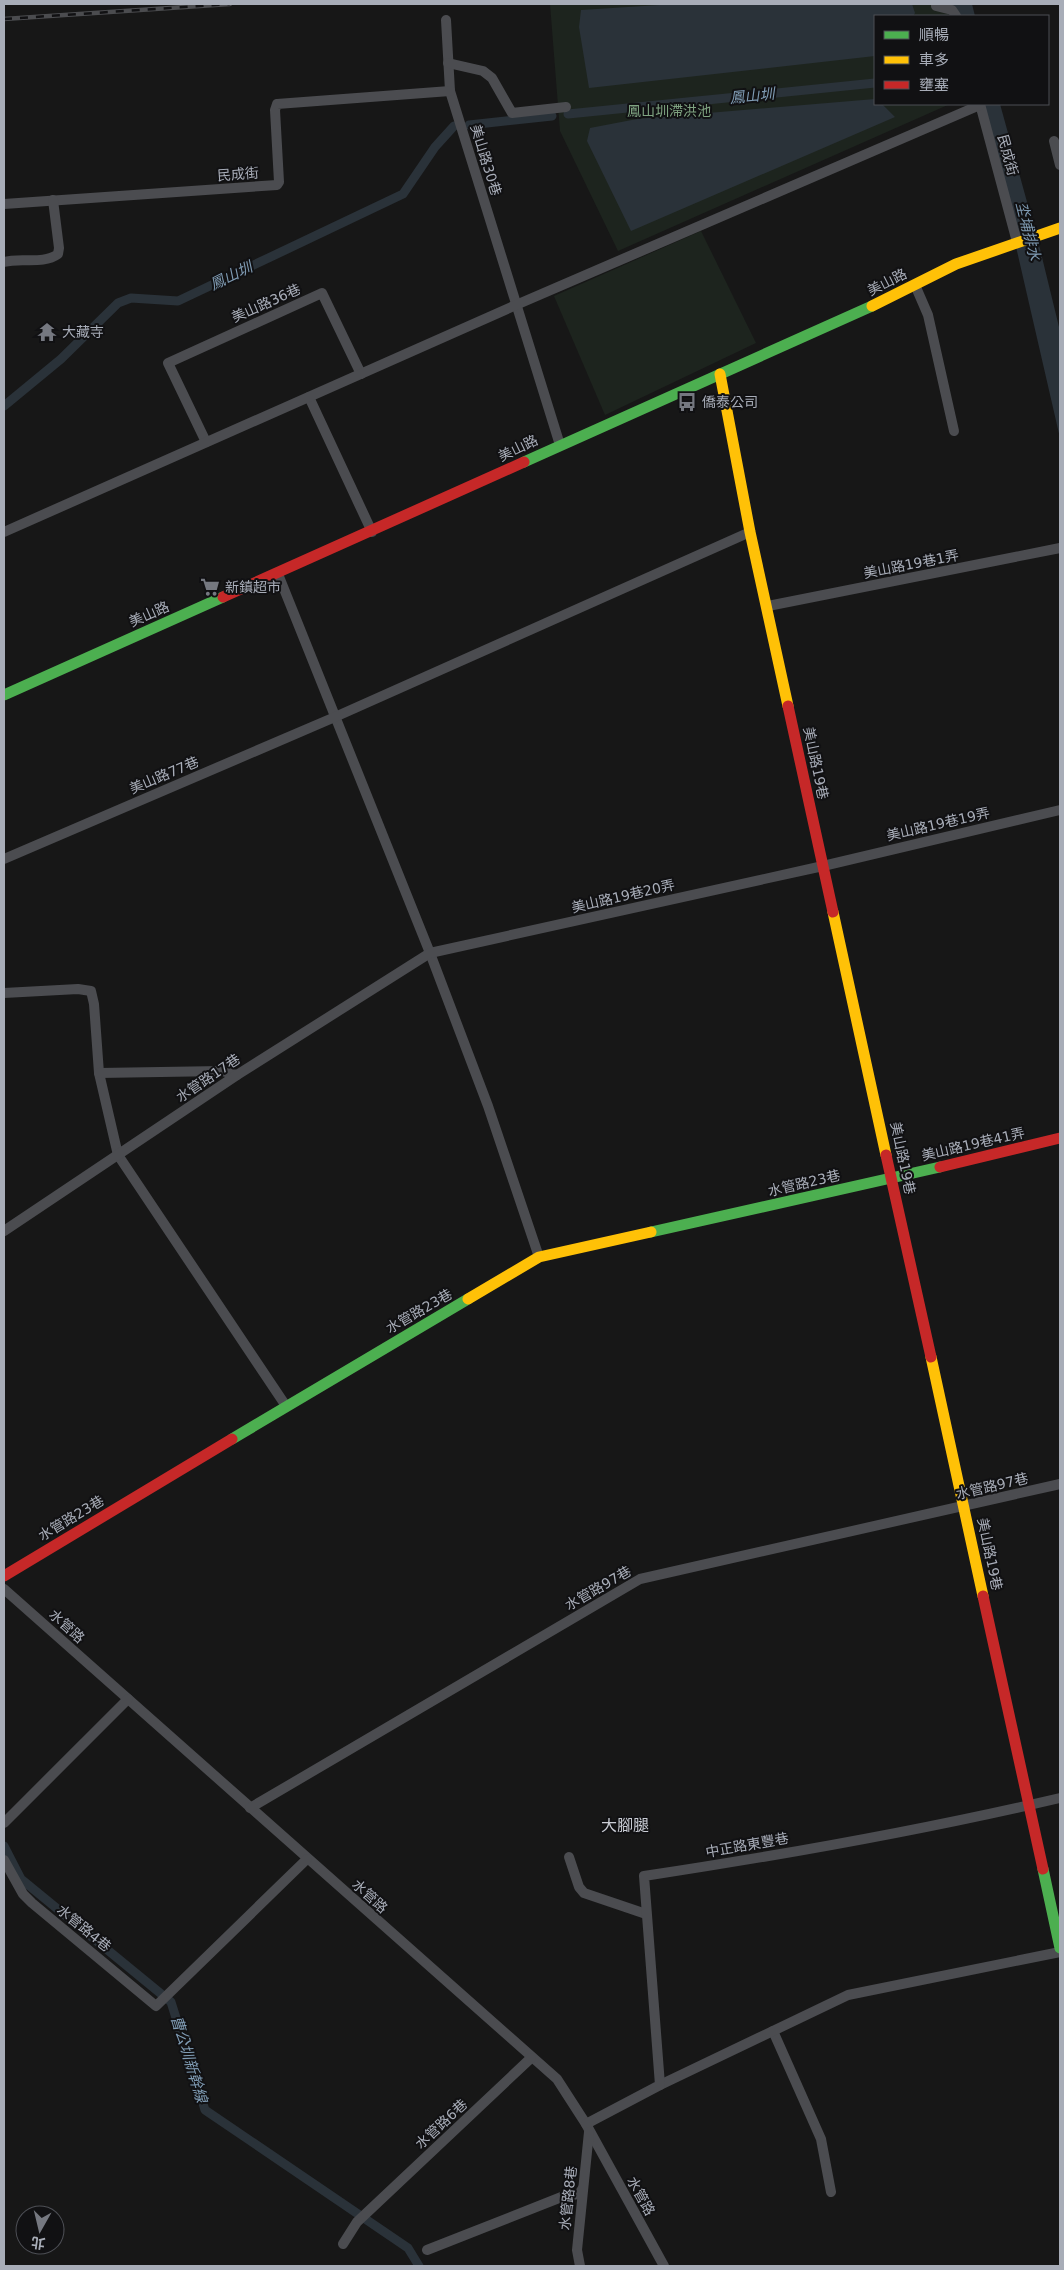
<svg xmlns="http://www.w3.org/2000/svg" width="1064" height="2270" font-family="'DejaVu Sans','Noto Sans TC',sans-serif">
	<rect width="100%" height="100%" fill="#171717"/>
	<!-- green -->
	<g fill="#1d241e">
		<polygon points="550,4 945,4 949,16 875,16 875,104 950,104 618,251 560,131"/>
		<polygon points="701,231 756,343 605,415 554,296"/>
	</g>
	<!-- water -->
	<g fill="#2a3239">
		<polygon points="675,4 912,4 915,13 913,16 875,16 875,56 589,88 579,27 581,10"/>
		<polygon points="947,4 972,4 975,16 956,16"/>
		<polygon points="875,99 875,104 882,104 895,117 631,231 587,141 590,128 637,119"/>
		<polygon points="979,104 1000,104 1040,249 1060,331 1060,438 1011,225"/>
	</g>
	<g fill="none" stroke-linecap="round" stroke-linejoin="round">
		<!-- canal -->
		<g stroke="#2a3239" stroke-width="9">
			<polyline points="568,114 875,83"/>
			<polyline points="469,125 552,116"/>
			<polyline points="4,406 61,359 118,303 131,298 178,301 403,194 435,147 454,126"/>
			<polyline points="4,1846 21,1879 171,2002 205,2110 408,2248 419,2266"/>
		</g>
		<!-- street -->
		<g stroke="#4b4c50" stroke-width="10">
			<polyline points="936,6 952,10 956,16"/>
			<polyline points="446,20 450,91 560,445"/>
			<polyline points="448,63 483,71 492,78 512,113 566,107"/>
			<polyline points="980,104 1017,242"/>
			<polyline points="1054,141 1060,165"/>
			<polyline points="4,204 277,185 279,182 275,110 277,104 450,91"/>
			<path d="M4,262C20,257 43,265 58,254L59,248L53,200"/>
			<polyline points="915,285 928,315 954,431"/>
			<polyline points="309,397 372,532"/>
			<polyline points="206,442 168,363 322,293 361,374"/>
			<polyline points="4,532 516,305 980,105"/>
			<polyline points="278,574 430,953 488,1106 539,1257"/>
			<polyline points="768,606 1060,548"/>
			<polyline points="4,859 335,717 750,532"/>
			<polyline points="4,993 78,989 91,991 94,1004 99,1073 118,1155 286,1406"/>
			<polyline points="99,1073 222,1071 237,1075"/>
			<polyline points="4,1231 237,1075 430,953 823,866 1060,810"/>
			<polyline points="4,1589 557,2079 586,2124 664,2266"/>
			<polyline points="250,1808 640,1579 1060,1484"/>
			<polyline points="4,1823 128,1699"/>
			<polyline points="569,1857 579,1887 584,1893 646,1914"/>
			<polyline points="4,1860 23,1894 32,1903 156,2006 307,1859"/>
			<polyline points="773,2031 821,2139 831,2192"/>
			<polyline points="660,2085 848,1995 1060,1952"/>
			<path d="M586,2124L660,2085L644,1876C783,1855 923,1830 1060,1798"/>
			<polyline points="343,2244 357,2222 531,2058"/>
			<polyline points="427,2250 564,2196 579,2194 583,2188"/>
			<polyline points="580,2266 577,2250 589,2132"/>
		</g>
		<!-- fast -->
		<g stroke="#4caf50" stroke-width="11">
			<polyline points="524,462 872,306"/>
			<polyline points="4,695 223,597"/>
			<polyline points="651,1232 940,1167"/>
			<polyline points="232,1439 468,1299"/>
			<polyline points="1043,1869 1060,1948"/>
		</g>
		<!-- slow -->
		<g stroke="#ffc107" stroke-width="11">
			<polyline points="872,306 956,264 1060,228"/>
			<polyline points="720,374 750,532 788,706"/>
			<polyline points="833,912 886,1155"/>
			<polyline points="468,1299 539,1257 651,1232"/>
			<polyline points="931,1357 983,1596"/>
		</g>
		<!-- jam -->
		<g stroke="#c62828" stroke-width="11">
			<polyline points="223,597 524,462"/>
			<polyline points="788,706 833,912"/>
			<polyline points="886,1155 931,1357"/>
			<polyline points="940,1167 1060,1138"/>
			<polyline points="4,1576 232,1439"/>
			<polyline points="983,1596 1043,1869"/>
		</g>
		<!-- rail casing -->
		<g stroke="#4b4c4f" stroke-width="4.5">
			<polyline id="rail" points="4,19 230,4"/>
		</g>
		<!-- rail -->
		<use href="#rail" stroke="#111113" stroke-width="2.5" stroke-dasharray="8" stroke-linecap="butt"/>
	</g>
	<!-- icons -->
	<defs>
		<g id="temple-bare" transform="scale(1.5)"><path d="M0-6L5-2H3V0L6.5 2.5H4V6H1.5V3h-3V6H-4V2.5H-6.5L-3 0V-2H-5Z" fill="#757880" stroke="#111113" stroke-width="2.5" paint-order="stroke"/></g>
		<g id="bus-bare" transform="scale(1.5)"><path d="M-5-6H5V4H4V6H2V4H-2V6H-4V4H-5ZM-3.5-4V0h7V-4ZM-3.5 1.2v1.5H-2V1.2ZM2 1.2v1.5H3.5V1.2Z" fill="#757880" stroke="#111113" stroke-width="2.5" paint-order="stroke"/></g>
		<g id="supermarket-bare" transform="scale(1.5)"><path d="M-6-5.5h2.5l.6 2H6L4.5 2H-2.5L-4.4-4H-6ZM-1.5 3.2a1.3 1.3 0 1 0 .1 0ZM3 3.2a1.3 1.3 0 1 0 .1 0Z" fill="#757880" stroke="#111113" stroke-width="2.5" paint-order="stroke"/></g>
	</defs>
	<g fill-rule="evenodd">
		<use href="#temple-bare" x="47" y="332"/>
		<use href="#bus-bare" x="687" y="402"/>
		<use href="#supermarket-bare" x="210" y="587"/>
	</g>
	<g text-anchor="middle" dominant-baseline="central" stroke-width="4" stroke-linejoin="round" paint-order="stroke">
		<!-- park labels -->
		<g font-size="14" fill="#7fa381" stroke="#111113">
			<text x="669" y="111">鳳山圳滯洪池</text>
		</g>
		<!-- street labels -->
		<g font-size="14" fill="#a8adb8" stroke="#111113">
			<text transform="translate(1008 155) rotate(75)">民成街</text>
			<text transform="translate(486 160) rotate(73)">美山路30巷</text>
			<text transform="translate(238 174) rotate(-4)">民成街</text>
			<text transform="translate(887 282) rotate(-27)">美山路</text>
			<text transform="translate(266 303) rotate(-24)">美山路36巷</text>
			<text transform="translate(518 448) rotate(-26)">美山路</text>
			<text transform="translate(911 564) rotate(-11)">美山路19巷1弄</text>
			<text transform="translate(149 614) rotate(-24)">美山路</text>
			<text transform="translate(816 763) rotate(78)">美山路19巷</text>
			<text transform="translate(164 775) rotate(-23)">美山路77巷</text>
			<text transform="translate(938 824) rotate(-13)">美山路19巷19弄</text>
			<text transform="translate(623 896) rotate(-13)">美山路19巷20弄</text>
			<text transform="translate(208 1078) rotate(-34)">水管路17巷</text>
			<text transform="translate(973 1144) rotate(-13)">美山路19巷41弄</text>
			<text transform="translate(903 1158) rotate(78)">美山路19巷</text>
			<text transform="translate(804 1183) rotate(-13)">水管路23巷</text>
			<text transform="translate(419 1311) rotate(-30)">水管路23巷</text>
			<text transform="translate(992 1486) rotate(-13)">水管路97巷</text>
			<text transform="translate(71 1518) rotate(-31)">水管路23巷</text>
			<text transform="translate(990 1554) rotate(78)">美山路19巷</text>
			<text transform="translate(598 1588) rotate(-30)">水管路97巷</text>
			<text transform="translate(67 1626) rotate(42)">水管路</text>
			<text transform="translate(747 1845) rotate(-10)">中正路東豐巷</text>
			<text transform="translate(370 1896) rotate(42)">水管路</text>
			<text transform="translate(84 1928) rotate(39)">水管路4巷</text>
			<text transform="translate(441 2124) rotate(-43)">水管路6巷</text>
			<text transform="translate(641 2196) rotate(61)">水管路</text>
			<text transform="translate(568 2198) rotate(-84)">水管路8巷</text>
		</g>
		<!-- poi labels -->
		<g font-size="14" fill="#a8adb8" stroke="#111113" text-anchor="start">
			<text x="62" y="332">大藏寺</text>
			<text x="702" y="402">僑泰公司</text>
			<text x="225" y="587">新鎮超市</text>
		</g>
		<!-- water labels -->
		<g font-size="15" font-style="italic" fill="#7f9bb3" stroke="#111113">
			<text transform="translate(752 96) rotate(-6)">鳳山圳</text>
			<text transform="translate(1028 231) rotate(76)">坔埔排水</text>
			<text transform="translate(231 276) rotate(-26)">鳳山圳</text>
			<text transform="translate(189 2059) rotate(73)">曹公圳新幹線</text>
		</g>
		<!-- quarter labels -->
		<g font-size="16" fill="#c9ccd4" stroke="#111113">
			<text x="625" y="1825">大腳腿</text>
		</g>
	</g>
	<!-- border -->
	<rect width="1064" height="2270" fill="none" stroke="#a8adb8" stroke-width="10"/>
	<!-- legend -->
	<rect x="874" y="15" width="175" height="90" fill="#111113" stroke="#4d4f55"/>
	<rect x="884" y="31" width="25" height="8" fill="#4caf50" stroke="#4d4f55"/>
	<text x="919" y="40" font-size="15" fill="#a8adb8">順暢</text>
	<rect x="884" y="56" width="25" height="8" fill="#ffc107" stroke="#4d4f55"/>
	<text x="919" y="65" font-size="15" fill="#a8adb8">車多</text>
	<rect x="884" y="81" width="25" height="8" fill="#c62828" stroke="#4d4f55"/>
	<text x="919" y="90" font-size="15" fill="#a8adb8">壅塞</text>
	<!-- north arrow -->
	<g transform="translate(40 2230) rotate(188)"><circle r="24" fill="#111113" stroke="#4d4f55"/>
	<path d="M0-4L9 19L0 12L-9 19Z" fill="#757880"/>
	<text y="-8" font-size="14" font-weight="bold" text-anchor="middle" fill="#a8adb8">北</text>
	</g>
</svg>
